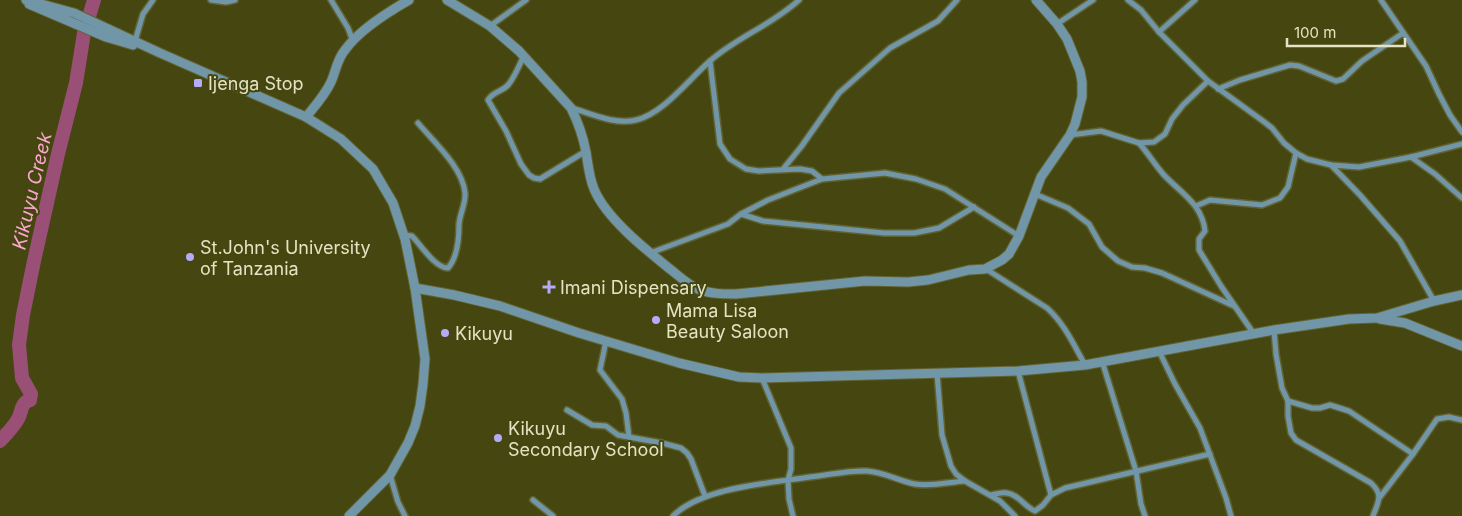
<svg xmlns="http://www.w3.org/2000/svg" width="1462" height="516" font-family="Inter,sans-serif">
	<rect width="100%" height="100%" fill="#464611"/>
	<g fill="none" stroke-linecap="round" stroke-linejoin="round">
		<!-- river -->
		<path stroke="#9a4f76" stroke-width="14" d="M0,441C6,434 15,426 19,417C22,410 21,403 30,400L31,394L22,378L19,345L23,315L34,261L58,154L76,83L84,33L94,0"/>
		<!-- minor casing -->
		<g stroke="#626231" stroke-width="8">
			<g id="minor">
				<polyline points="211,0 226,2 235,0"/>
				<polyline points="331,0 348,28 353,41"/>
				<polyline points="1128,0 1141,10 1159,32 1208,81 1263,121 1272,128 1284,143 1296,153 1307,159 1331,165 1359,167 1411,157 1462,144"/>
				<polyline points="1381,0 1426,66 1439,94 1450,115 1462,132"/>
				<polyline points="1057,24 1093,0"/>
				<polyline points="490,26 526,0"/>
				<polyline points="1159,32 1195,0"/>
				<polyline points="135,41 143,14 153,0"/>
				<path d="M524,56C519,65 515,77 508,85C502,92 493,91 488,100L506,131L521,164L529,175L534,178L540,179L586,151"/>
				<polyline points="710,61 720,144 730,159 746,169 759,171 800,169 812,171 822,179 885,173 916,179 945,189 1019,236"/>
				<polyline points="1218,89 1240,80 1290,65 1299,66 1336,81 1343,79 1362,61 1403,33"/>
				<path d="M572,108C592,114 615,125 636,120C663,114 689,79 710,61C737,37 772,25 799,0"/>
				<polyline points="1070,135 1101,131 1139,143 1154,142 1165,134 1172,119 1183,105 1208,81"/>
				<path d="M1139,143C1148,153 1155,165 1164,175C1181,193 1202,204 1205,231L1199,239V250L1221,286L1254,334"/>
				<polyline points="1411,157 1435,174 1462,198"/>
				<polyline points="1331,165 1360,195 1400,241 1434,301"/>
				<polyline points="783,169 801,147 839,93 890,48 938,21 957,0"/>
				<polyline points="1035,194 1068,208 1089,224 1102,247 1118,261 1132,267 1145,268 1162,273 1234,306"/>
				<polyline points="1196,206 1210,200 1262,205 1280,198 1288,187 1296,153"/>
				<polyline points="741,214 763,221 884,233 914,233 939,228 974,207"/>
				<path d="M404,235L412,236C421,245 435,268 448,268C458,257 459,238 459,224C460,213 466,203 465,193C463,168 434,142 418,123"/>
				<polyline points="650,253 728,224 741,214 768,200 822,179"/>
				<path d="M986,269L1047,308C1064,323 1074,345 1085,365"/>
				<path d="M1274,330L1276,354L1282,388L1288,401V416L1291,433L1296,440L1371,483C1384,495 1378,502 1373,516"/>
				<polyline points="606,341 600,370 622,399 626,413 629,437"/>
				<polyline points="1159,351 1175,384 1200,428 1226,498 1231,516"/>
				<polyline points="1102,361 1136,471 1141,504 1145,516"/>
				<polyline points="1018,371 1051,495 1065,488 1210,454"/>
				<polyline points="937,373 942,435 951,466 956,474 965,481 1000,501 1015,516"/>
				<polyline points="762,378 791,448 791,469 788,480 789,499 793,516"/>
				<polyline points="1288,401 1312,408 1320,408 1330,405 1349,411 1413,454"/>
				<polyline points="567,410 592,425 606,426 618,435 662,443 681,448 687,453 691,459 705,496"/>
				<polyline points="390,475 398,502 405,516"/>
				<path d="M991,495C996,494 1002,492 1007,493C1018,494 1025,507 1035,511L1043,505L1051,495"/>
				<polyline points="1380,497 1413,454 1437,419 1449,417 1462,420"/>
				<polyline points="533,500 553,516"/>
				<path d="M673,516C702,487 771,483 810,477C829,475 849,470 867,471C884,472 899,481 915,484C931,487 949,482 965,481"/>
			</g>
		</g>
		<!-- tertiary casing -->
		<g stroke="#626231" stroke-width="11">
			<g id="tertiary">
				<polyline points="26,0 74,13 160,53 306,117 341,139 373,169 393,203 405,239 415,288 425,359 423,384 420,406 415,426 408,443 390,475 349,516"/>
				<path d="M447,0L490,26L519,51L571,108C578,122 583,136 586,152C588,164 589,177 594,189C606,218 645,249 670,269C679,276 687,284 698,289C710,294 723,294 736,294L865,281L908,282L928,280L969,270L985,269L1002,260L1009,254L1019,236L1041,177L1070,135L1075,124L1082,97V82L1080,71L1067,39L1057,24L1036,0"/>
				<polyline points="29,4 106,37 133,45"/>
				<path d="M306,117C315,106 325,95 331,82C336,71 337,59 345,50C359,30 388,12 409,0"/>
				<polyline points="415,288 454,295 500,306 579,333 679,363 739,377 762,378 1018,371 1085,365 1274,330 1349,319 1377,318 1434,301 1462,295"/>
				<polyline points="1380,319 1405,323 1462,346"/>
			</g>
		</g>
		<!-- minor -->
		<use href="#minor" stroke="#7096a8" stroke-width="5"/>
		<!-- tertiary -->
		<use href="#tertiary" stroke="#7096a8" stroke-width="9"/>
	</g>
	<!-- markers -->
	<g fill="#b5acf8" stroke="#464611" stroke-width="2">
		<rect x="193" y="78" width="10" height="10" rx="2.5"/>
		<circle cx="190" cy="257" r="5"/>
		<path d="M546.5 279.5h5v5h5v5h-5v5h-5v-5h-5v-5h5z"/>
		<circle cx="656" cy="320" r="5"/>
		<circle cx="445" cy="333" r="5"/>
		<circle cx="498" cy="438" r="5"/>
	</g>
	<g text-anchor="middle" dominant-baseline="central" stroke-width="4" stroke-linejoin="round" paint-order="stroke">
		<!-- poi labels -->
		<g font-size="18" fill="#e2e4c2" stroke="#464611" text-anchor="start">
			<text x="208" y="83">Ijenga Stop</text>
			<text x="200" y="247">St.John's University<tspan x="200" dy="21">of Tanzania</tspan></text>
			<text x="560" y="287">Imani Dispensary</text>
			<text x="666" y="310">Mama Lisa<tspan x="666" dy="21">Beauty Saloon</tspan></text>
			<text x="455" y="333">Kikuyu</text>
			<text x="508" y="428">Kikuyu<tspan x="508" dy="21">Secondary School</tspan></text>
		</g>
		<!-- water labels -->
		<g font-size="19" font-style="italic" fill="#fba6cf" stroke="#464611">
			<text transform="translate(32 191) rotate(-77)">Kikuyu Creek</text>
		</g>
	</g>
	<!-- scale -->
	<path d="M1287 38v8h118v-8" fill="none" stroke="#e2e4c2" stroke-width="2.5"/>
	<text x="1294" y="38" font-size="15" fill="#e2e4c2" stroke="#464611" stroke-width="4" paint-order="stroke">100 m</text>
</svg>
